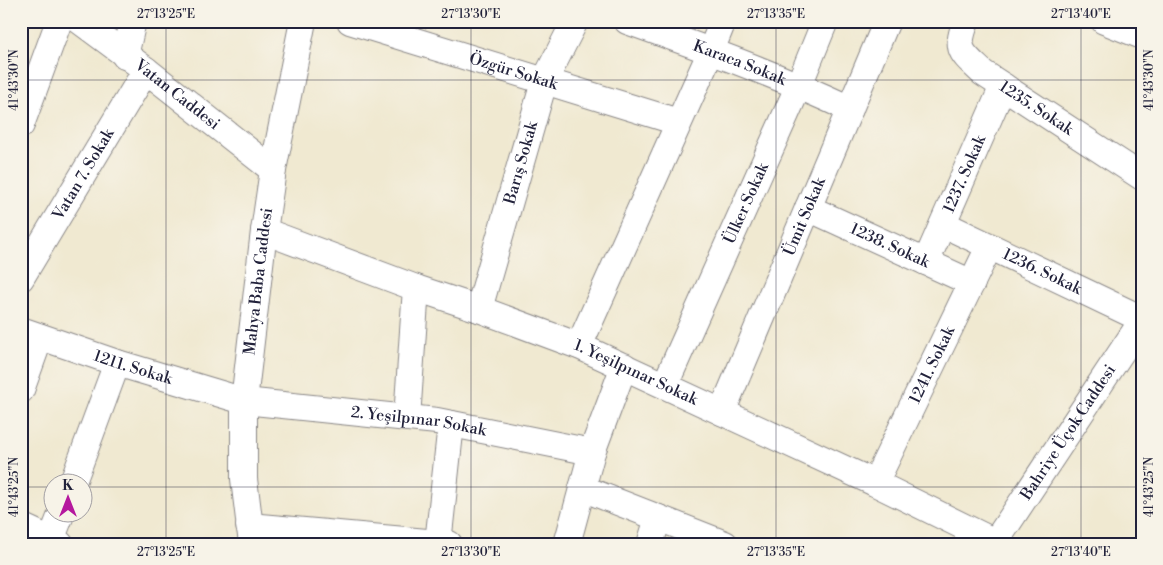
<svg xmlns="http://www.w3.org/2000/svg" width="1163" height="565" font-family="'Libre Bodoni',serif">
	<rect width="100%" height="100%" fill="#f7f3e8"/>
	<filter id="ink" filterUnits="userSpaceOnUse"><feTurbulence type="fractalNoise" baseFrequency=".02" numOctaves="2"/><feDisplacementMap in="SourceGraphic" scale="10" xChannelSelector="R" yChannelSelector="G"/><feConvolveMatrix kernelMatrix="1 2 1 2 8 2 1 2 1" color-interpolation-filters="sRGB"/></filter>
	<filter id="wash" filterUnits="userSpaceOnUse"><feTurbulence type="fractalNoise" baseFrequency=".0096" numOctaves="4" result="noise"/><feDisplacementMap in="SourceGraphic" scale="20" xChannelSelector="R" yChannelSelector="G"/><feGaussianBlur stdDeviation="1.12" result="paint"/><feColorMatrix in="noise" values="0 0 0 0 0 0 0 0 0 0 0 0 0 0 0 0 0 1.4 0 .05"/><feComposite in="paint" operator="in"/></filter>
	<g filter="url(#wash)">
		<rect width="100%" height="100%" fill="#f0e9d1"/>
	</g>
	<g filter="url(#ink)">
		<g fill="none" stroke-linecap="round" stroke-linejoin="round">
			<!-- minor casing -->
			<g stroke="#898686" stroke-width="28">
				<g id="minor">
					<path id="s1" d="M80,21L146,70L273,170"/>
					<path id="s2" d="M350,21L678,122"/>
					<path id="s3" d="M627,21C703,48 778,75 850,109"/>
					<path id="s4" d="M966,21C955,51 961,52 983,73L1142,177"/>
					<polyline points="1104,21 1142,36"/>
					<polyline points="125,56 133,21"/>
					<polyline points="21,125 59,21"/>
					<path id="s5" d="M808,208L972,283"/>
					<path id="s6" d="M943,224L1142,319"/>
					<path id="s7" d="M264,231L416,288L479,309L579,346L875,483L995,542"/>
					<path id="s8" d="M926,262L1003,86"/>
					<path id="s9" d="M21,278L146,70"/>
					<path id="s10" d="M479,309L544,82L575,21"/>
					<path id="s11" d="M21,330L117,363L244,401L437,421L592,452"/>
					<polyline points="579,346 711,51 723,21"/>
					<path id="s12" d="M665,385L799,85L825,21"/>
					<polyline points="21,390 40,337"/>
					<path id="s13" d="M722,412L887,21"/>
					<polyline points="407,418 416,288"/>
					<polyline points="73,482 117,363"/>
					<path id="s14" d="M875,483L989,247"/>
					<polyline points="582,488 725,544"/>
					<polyline points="21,526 60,544"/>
					<polyline points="249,526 449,544"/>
					<polyline points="51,540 62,512"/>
					<polyline points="438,543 451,424"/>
					<path id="s15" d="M252,544L244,479V401L264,231L273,170L303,21"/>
					<polyline points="567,544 592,452 624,366"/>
					<polyline points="650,544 658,518"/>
					<path id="s16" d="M994,544L1142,321"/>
				</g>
			</g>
			<!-- minor -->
			<use href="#minor" stroke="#fff" stroke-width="26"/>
		</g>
	</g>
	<!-- ticks -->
	<path fill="none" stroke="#22223b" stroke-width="1" stroke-opacity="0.45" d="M166,21V544M471,21V544M776,21V544M1081,21V544M21,80H1142M21,487H52M82,487H1142"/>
	<g text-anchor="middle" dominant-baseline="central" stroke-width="4.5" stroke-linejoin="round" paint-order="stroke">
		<!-- street labels -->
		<g font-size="16" fill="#22223b" stroke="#f7f3e8">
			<text stroke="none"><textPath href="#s3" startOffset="120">Karaca Sokak</textPath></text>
			<text stroke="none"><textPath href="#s2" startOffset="171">Özgür Sokak</textPath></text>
			<text stroke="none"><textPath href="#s1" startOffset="122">Vatan Caddesi</textPath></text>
			<text stroke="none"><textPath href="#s4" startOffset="125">1235. Sokak</textPath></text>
			<text stroke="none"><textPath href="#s10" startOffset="152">Barış Sokak</textPath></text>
			<text stroke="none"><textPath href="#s9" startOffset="121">Vatan 7. Sokak</textPath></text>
			<text stroke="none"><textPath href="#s8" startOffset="96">1237. Sokak</textPath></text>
			<text stroke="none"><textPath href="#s12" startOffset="199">Ülker Sokak</textPath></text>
			<text stroke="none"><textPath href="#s13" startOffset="212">Ümit Sokak</textPath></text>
			<text stroke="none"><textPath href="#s5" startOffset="90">1238. Sokak</textPath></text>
			<text stroke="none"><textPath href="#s6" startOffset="110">1236. Sokak</textPath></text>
			<text stroke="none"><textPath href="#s15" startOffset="264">Mahya Baba Caddesi</textPath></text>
			<text stroke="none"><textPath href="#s14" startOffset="131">1241. Sokak</textPath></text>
			<text stroke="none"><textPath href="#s11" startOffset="118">1211. Sokak</textPath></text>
			<text stroke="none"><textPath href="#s7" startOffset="398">1. Yeşilpınar Sokak</textPath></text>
			<text stroke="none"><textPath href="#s11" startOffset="410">2. Yeşilpınar Sokak</textPath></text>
			<text stroke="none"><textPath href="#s16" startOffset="134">Bahriye Üçok Caddesi</textPath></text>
		</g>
	</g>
	<!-- margin -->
	<rect width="1163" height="565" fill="none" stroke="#f7f3e8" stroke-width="55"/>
	<!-- north arrow -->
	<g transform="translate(68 498)"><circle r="24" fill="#f7f3e8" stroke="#a29fa3"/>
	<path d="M0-4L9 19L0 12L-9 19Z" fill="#b5179e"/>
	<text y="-8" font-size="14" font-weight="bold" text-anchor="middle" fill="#22223b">K</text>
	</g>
	<rect x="28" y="28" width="1108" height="510" fill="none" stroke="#22223b" stroke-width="2"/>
	<g font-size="12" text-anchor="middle" fill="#22223b">
		<text x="166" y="18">27°13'25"E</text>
		<text x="471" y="18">27°13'30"E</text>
		<text x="776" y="18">27°13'35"E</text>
		<text x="1081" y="18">27°13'40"E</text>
		<text transform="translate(14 80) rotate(-90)" y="4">41°43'30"N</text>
		<text transform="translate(1149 80) rotate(-90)" y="4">41°43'30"N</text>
		<text transform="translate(14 487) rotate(-90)" y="4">41°43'25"N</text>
		<text transform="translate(1149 487) rotate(-90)" y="4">41°43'25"N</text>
		<text x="166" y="556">27°13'25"E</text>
		<text x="471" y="556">27°13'30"E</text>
		<text x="776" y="556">27°13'35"E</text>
		<text x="1081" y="556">27°13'40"E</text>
	</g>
</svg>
